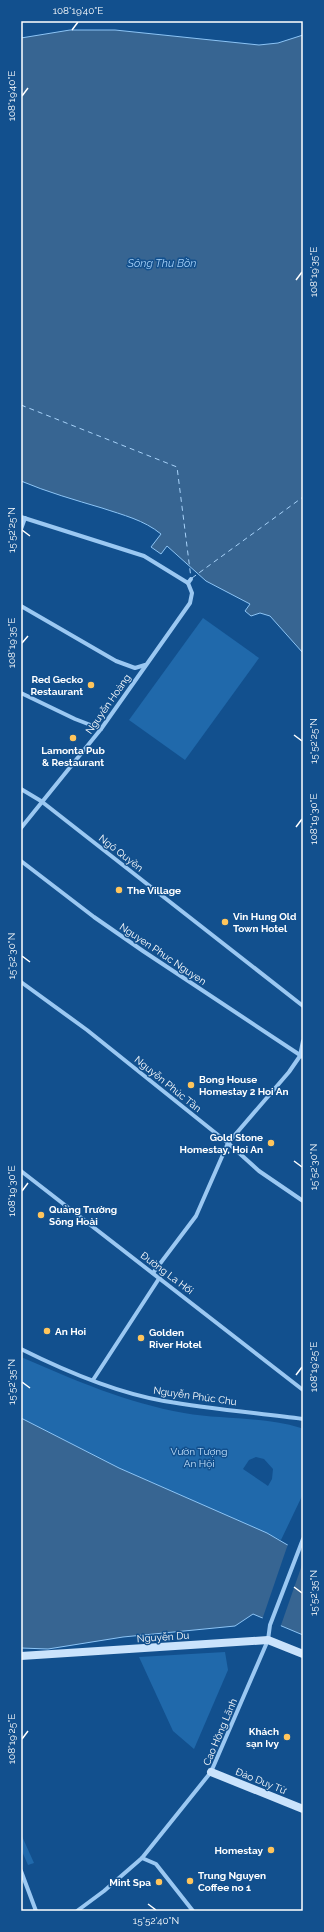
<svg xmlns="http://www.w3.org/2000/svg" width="324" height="1932" font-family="Raleway,sans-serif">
	<rect width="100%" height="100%" fill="#12508e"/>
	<!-- green -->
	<g fill="#2069ab" fill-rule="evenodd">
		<polygon points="203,618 259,658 185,760 129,720"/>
		<path d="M21,1357C74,1380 127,1403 184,1413C223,1420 263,1416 301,1428L303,1429V1494L281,1540L119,1468L21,1418ZM256,1457L264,1459L273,1469L272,1479L268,1486L243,1469L249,1460Z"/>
		<polygon points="225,1652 228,1670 194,1749 173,1731 139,1657"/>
		<polygon points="21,1834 34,1863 28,1865 21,1849"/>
	</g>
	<!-- water -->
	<g fill="#376592" stroke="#8cc4f5">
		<path d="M70,30H115L259,45L278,43L303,35V653L270,616L260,613L251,616L245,611L250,604L206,581L167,546L161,554L151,547L161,534C144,520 123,515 102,508C75,500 47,492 21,481V38Z"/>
		<polygon points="21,1418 119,1468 267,1533 303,1554 303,1635 253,1614 235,1626 123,1637 48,1649 21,1648"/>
	</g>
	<!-- pier -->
	<polygon fill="#12508e" points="288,1544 303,1551 303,1562 280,1628 262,1620"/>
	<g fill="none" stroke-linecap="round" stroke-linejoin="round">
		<!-- ferry -->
		<g stroke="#a7d2f9" stroke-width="1" stroke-dasharray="5 4" stroke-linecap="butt">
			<polyline points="21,405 177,467 191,578"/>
			<polyline points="192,578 303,497"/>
		</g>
		<!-- street -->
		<g stroke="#9bc8f2" stroke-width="4">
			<polyline points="21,517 144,556 188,583 191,579"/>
			<polyline points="21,529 25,518"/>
			<polyline points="21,606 116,661 135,668 145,665"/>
			<polyline points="21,693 75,719 101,729"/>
			<polyline points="21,789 41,801 303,1006"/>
			<polyline points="21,828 101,729 190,603 192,593 188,583"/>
			<polyline points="21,861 94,917 143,951 303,1057"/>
			<polyline points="21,982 87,1030 228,1143 259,1171 303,1201"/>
			<polyline points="21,1171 303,1390"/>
			<polyline points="153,1273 196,1216 228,1143 289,1072 300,1056 303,1041"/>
			<path d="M21,1349C63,1370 118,1393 164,1401C210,1409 257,1413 303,1419"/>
			<polyline points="93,1380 160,1277"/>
			<polyline points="142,1858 156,1864 193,1911"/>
			<polyline points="21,1871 36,1911"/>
			<polyline points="77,1911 104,1891 142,1858 211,1772 268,1640 270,1625 303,1539"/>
		</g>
		<!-- secondary -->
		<g stroke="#cae3fc" stroke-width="8">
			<polyline points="21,1656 268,1640 303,1654"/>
			<polyline points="211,1772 303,1809"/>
		</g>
	</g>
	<!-- ticks -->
	<path fill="none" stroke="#fff" stroke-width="1.5" d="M72,30L78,22M22,96L28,88M296,280L302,272M22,530L30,536M22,643L28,636M294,735L302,741M296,827L302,819M22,956L30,962M294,1161L302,1167M22,1191L28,1183M296,1375L302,1367M22,1382L30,1388M294,1587L302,1593M22,1739L28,1731M148,1904L156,1910"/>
	<!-- markers -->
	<g fill="#ffc55c" stroke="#12508e" stroke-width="1.5">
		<circle cx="91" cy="685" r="4"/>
		<circle cx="73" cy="738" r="4"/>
		<circle cx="119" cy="890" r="4"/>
		<circle cx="225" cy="922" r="4"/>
		<circle cx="191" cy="1085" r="4"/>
		<circle cx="271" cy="1143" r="4"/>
		<circle cx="41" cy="1215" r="4"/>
		<circle cx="47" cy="1331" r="4"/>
		<circle cx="141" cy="1338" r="4"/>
		<circle cx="287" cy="1737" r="4"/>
		<circle cx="271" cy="1850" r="4"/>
		<circle cx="190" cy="1881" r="4"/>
		<circle cx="159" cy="1882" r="4"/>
	</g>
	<g text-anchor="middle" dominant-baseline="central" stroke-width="3" stroke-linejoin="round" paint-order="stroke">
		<!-- poi labels -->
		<g font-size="10" font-weight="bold" fill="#fff" stroke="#12508e" text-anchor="start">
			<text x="83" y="679" text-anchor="end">Red Gecko<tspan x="83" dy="12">Restaurant</tspan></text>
			<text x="73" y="750" text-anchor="middle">Lamonta Pub<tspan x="73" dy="12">&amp; Restaurant</tspan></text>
			<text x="127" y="890">The Village</text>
			<text x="233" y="916">Vin Hung Old<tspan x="233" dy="12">Town Hotel</tspan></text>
			<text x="199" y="1079">Bong House<tspan x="199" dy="12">Homestay 2 Hoi An</tspan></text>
			<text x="263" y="1137" text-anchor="end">Gold Stone<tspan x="263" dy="12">Homestay, Hoi An</tspan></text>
			<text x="49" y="1209">Quảng Trường<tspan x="49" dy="12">Sông Hoài</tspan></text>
			<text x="55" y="1331">An Hoi</text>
			<text x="149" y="1332">Golden<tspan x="149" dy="12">River Hotel</tspan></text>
			<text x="279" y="1731" text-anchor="end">Khách<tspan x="279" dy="12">sạn Ivy</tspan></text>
			<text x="263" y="1850" text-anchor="end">Homestay</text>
			<text x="198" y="1875">Trung Nguyen<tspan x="198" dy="12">Coffee no 1</tspan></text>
			<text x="151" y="1882" text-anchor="end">Mint Spa</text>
		</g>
		<!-- street labels -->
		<g font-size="10" fill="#fff" stroke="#12508e">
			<text transform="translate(108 704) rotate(-55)">Nguyễn Hoàng</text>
			<text transform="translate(121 853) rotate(38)">Ngô Quyền</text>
			<text transform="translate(163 954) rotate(34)">Nguyen Phuc Nguyen</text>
			<text transform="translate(168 1084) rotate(39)">Nguyễn Phúc Tần</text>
			<text transform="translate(167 1273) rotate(37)">Đường La Hối</text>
			<text transform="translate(195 1396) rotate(8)">Nguyễn Phúc Chu</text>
			<text transform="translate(163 1637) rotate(-4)">Nguyễn Du</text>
			<text transform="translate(220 1732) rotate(-67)">Cao Hồng Lãnh</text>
			<text transform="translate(261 1781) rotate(22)">Đào Duy Từ</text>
		</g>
		<!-- park labels -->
		<g font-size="10" fill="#c2e1fd" stroke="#12508e">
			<text x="199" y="1451">Vườn Tượng<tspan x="199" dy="12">An Hội</tspan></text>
		</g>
		<!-- water labels -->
		<g font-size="11" font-style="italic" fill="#a7d2f9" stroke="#12508e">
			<text x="162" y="263">Sông Thu Bồn</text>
		</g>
	</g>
	<!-- border -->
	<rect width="324" height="1932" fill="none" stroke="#12508e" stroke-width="44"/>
	<rect x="22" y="22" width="280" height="1888" fill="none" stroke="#fff" stroke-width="1.5"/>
	<g font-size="10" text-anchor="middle" fill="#fff">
		<text x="78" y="14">108°19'40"E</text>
		<text transform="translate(11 96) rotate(-90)" y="4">108°19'40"E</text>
		<text transform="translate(313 272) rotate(-90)" y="4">108°19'35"E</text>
		<text transform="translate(11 530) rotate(-90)" y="4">15°52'25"N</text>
		<text transform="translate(11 643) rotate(-90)" y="4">108°19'35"E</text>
		<text transform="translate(313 741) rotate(-90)" y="4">15°52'25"N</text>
		<text transform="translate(313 819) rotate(-90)" y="4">108°19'30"E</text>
		<text transform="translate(11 956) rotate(-90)" y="4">15°52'30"N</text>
		<text transform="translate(313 1167) rotate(-90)" y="4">15°52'30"N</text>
		<text transform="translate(11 1191) rotate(-90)" y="4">108°19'30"E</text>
		<text transform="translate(313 1367) rotate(-90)" y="4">108°19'25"E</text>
		<text transform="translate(11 1382) rotate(-90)" y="4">15°52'35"N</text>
		<text transform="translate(313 1593) rotate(-90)" y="4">15°52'35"N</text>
		<text transform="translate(11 1739) rotate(-90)" y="4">108°19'25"E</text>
		<text x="156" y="1924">15°52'40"N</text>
	</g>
</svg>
